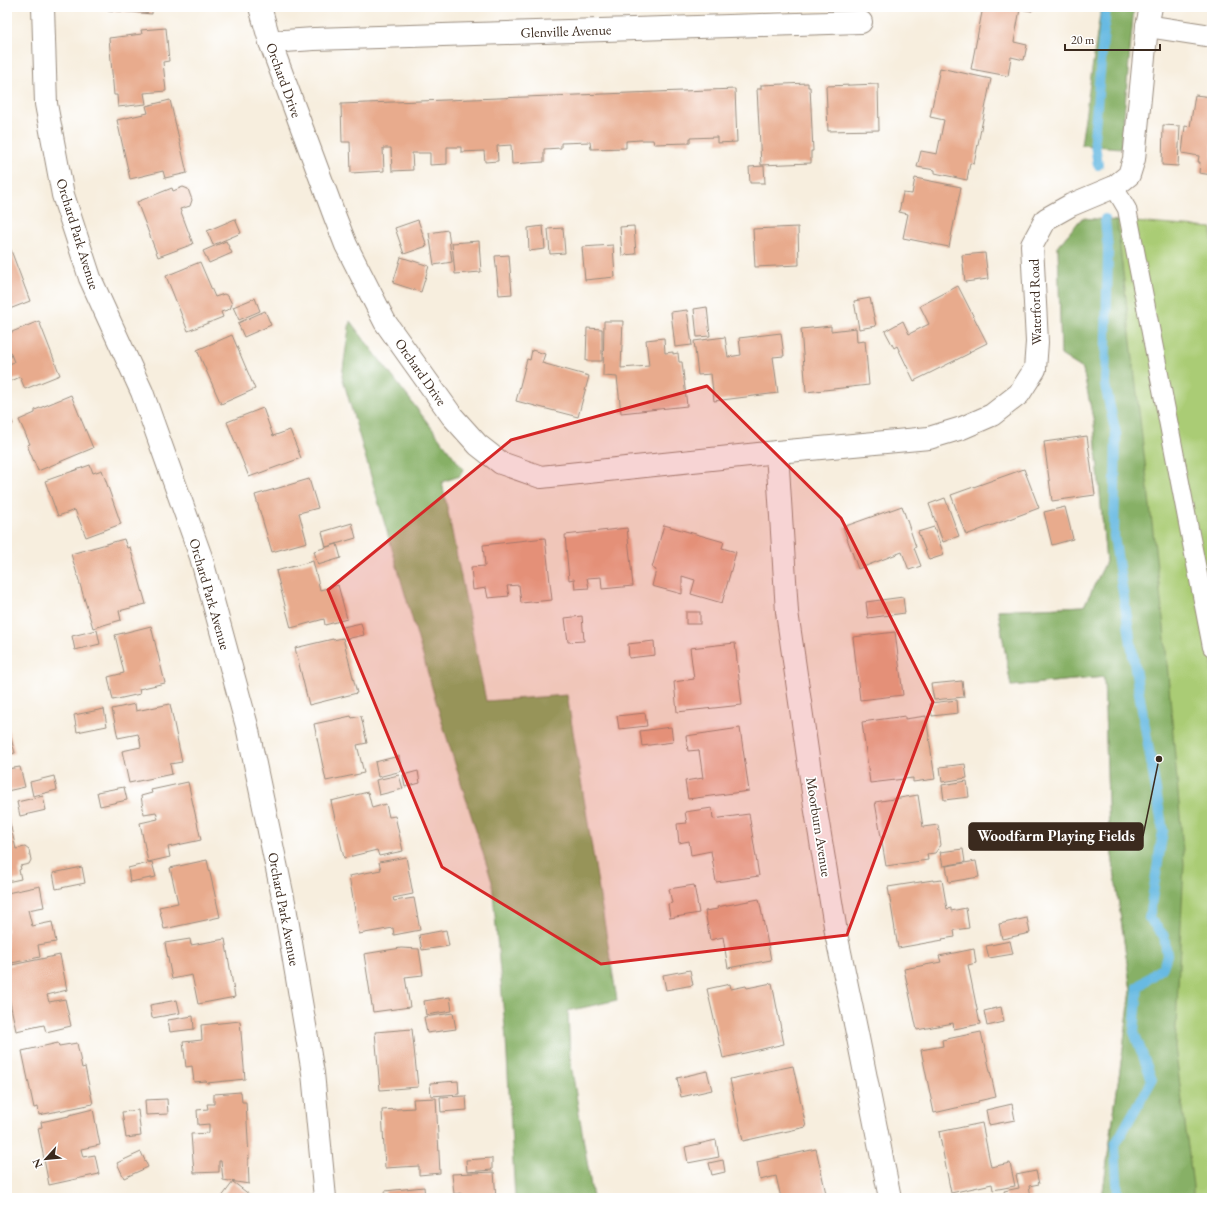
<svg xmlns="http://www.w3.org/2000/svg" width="1219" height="1205" font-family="'EB Garamond',serif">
	<rect width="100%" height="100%" fill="#fff"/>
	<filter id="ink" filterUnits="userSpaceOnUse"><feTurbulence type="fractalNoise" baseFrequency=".025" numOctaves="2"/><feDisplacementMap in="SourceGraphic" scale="8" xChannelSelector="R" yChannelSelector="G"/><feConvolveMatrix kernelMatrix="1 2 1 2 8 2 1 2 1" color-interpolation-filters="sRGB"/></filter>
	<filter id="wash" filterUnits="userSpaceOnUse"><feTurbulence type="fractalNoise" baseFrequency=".012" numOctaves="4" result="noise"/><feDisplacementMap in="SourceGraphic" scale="16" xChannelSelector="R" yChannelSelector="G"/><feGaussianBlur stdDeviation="0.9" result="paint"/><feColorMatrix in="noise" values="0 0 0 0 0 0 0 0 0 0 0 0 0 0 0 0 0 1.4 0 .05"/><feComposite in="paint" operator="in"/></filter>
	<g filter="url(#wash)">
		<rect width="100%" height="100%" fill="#f7eede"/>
		<!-- green -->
		<polygon fill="#aacc75" stroke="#727b4a" points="1082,218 1212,228 1212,1198 1102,1198 1131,991 1109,833 1104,677 1011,686 998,610 1084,606 1106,562 1094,423 1083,369 1061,355 1058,246"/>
		<!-- forest -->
		<g fill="#87b066" stroke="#616d42">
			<polygon points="1101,7 1134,7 1121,148 1081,145"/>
			<polygon points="1082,218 1117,221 1164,627 1184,863 1175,1047 1193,1186 1193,1198 1102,1198 1131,991 1109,833 1104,677 1011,686 998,610 1084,606 1106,562 1094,423 1083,369 1061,355 1058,246"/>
			<polygon points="350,321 463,469 460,476 442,482 486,701 567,695 617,1000 568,1011 570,1058 593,1198 515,1198 506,1039 492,882 442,722 342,376"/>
		</g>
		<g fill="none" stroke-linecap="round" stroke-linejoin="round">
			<!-- stream -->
			<g stroke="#67bae2" stroke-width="10">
				<polyline points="1098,165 1094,138 1106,7"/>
				<polyline points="1105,219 1108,249 1105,385 1116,434 1114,536 1137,681 1163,831 1149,918 1164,936 1167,955 1163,967 1138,987 1134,1032 1152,1080 1115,1145 1118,1198"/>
			</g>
		</g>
		<g id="blocks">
			<!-- building -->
			<g fill="#e8ab8d">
				<polygon points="109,7 152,7 152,14 108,10"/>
				<polygon points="983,7 1033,7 1032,11 1020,9 1014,42 1027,45 1024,60 1011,57 1008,76 971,69"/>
				<polygon points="166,28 169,61 163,62 166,91 144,93 146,104 118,107 117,95 114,95 109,38 142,34 141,30"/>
				<polygon points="940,68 991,79 974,164 970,163 967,180 935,173 935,170 917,167 921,151 937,154 944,120 930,117"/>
				<polygon points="808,83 808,87 810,87 813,151 811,151 811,163 761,165 757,89 761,89 761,85"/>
				<polygon points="878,84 879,130 828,131 826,86"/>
				<polygon points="735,89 737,142 717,143 717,137 690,138 690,143 654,144 653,140 640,140 626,141 626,148 591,149 590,142 561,143 561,148 544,149 544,162 512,164 511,145 497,146 498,161 485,162 484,151 461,152 461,147 447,147 447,164 430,165 430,153 412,153 413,170 392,171 391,148 383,148 384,171 351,173 350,142 342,142 341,104"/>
				<polygon points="1195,95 1212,97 1212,175 1199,173 1200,162 1198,162 1199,156 1182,153 1185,126 1190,127"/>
				<polygon points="170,100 187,173 165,178 163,171 130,179 117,120 148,113 146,106"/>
				<polygon points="1163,125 1180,126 1178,166 1162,165"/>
				<polygon points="764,166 765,183 750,183 749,167"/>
				<polygon points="915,178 961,187 949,247 903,238 908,214 899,212 903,193 912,194"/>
				<polygon points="183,187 188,189 192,200 190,206 180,209 193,244 158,257 137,202 172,188 173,191"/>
				<polygon points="235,219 241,233 213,245 207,231"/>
				<polygon points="418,220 427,246 404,254 395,228"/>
				<polygon points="543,226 545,249 529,251 528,228"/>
				<polygon points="634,226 636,254 622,255 620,227"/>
				<polygon points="798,227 799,265 755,267 753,229"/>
				<polygon points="563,228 565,253 550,254 548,229"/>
				<polygon points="448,230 452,262 434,265 429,233"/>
				<polygon points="226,241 232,253 209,263 203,251"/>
				<polygon points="479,241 481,272 455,274 452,243"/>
				<polygon points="9,245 30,301 7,310 7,246"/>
				<polygon points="613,245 615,277 585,280 582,247"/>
				<polygon points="985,253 988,279 965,282 962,255"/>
				<polygon points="509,255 512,294 499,295 495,256"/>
				<polygon points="401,257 429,266 421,292 393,283"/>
				<polygon points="200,262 215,297 224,294 228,296 232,304 230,309 221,312 223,317 188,331 166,276"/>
				<polygon points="958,286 987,343 969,352 970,353 914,381 897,346 894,348 885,331 903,321 909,334 929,324 920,306"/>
				<polygon points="255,298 260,311 239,320 233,307"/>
				<polygon points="870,298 876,326 859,329 854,301"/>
				<polygon points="707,307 710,336 697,337 694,309"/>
				<polygon points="687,310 692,345 675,347 671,312"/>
				<polygon points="265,311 271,325 244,337 238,323"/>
				<polygon points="39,321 60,375 25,389 20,377 7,383 7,365 14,362 7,344 7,334"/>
				<polygon points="604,321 623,321 621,368 649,366 646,340 664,338 665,353 673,352 673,354 678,353 679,362 682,362 687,406 621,413 617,377 603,376"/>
				<polygon points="831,326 831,331 856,328 857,342 865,341 869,385 806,392 801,329"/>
				<polygon points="587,328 602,329 602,361 586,361"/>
				<polygon points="781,333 784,356 773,357 778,393 714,401 711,374 698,375 694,341 725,337 728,357 741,355 739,338"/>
				<polygon points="232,335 255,389 221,404 197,350"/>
				<polygon points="532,350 545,354 542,363 589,376 578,417 516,401 527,359 530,360"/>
				<polygon points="71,395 93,448 38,471 27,445 30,444 19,420 35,413 35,410"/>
				<polygon points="263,408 273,436 290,430 301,458 249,477 227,422"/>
				<polygon points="7,409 13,424 7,427"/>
				<polygon points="1087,436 1095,495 1052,501 1044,442"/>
				<polygon points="90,465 93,473 102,470 121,524 86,537 75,510 58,516 45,481"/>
				<polygon points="1024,469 1039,508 966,535 951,495"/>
				<polygon points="309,479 318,508 299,513 307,542 272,552 255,495"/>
				<polygon points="945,498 959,536 943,542 929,504"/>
				<polygon points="902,506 916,547 914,548 921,566 909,570 902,552 858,569 843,527"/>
				<polygon points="1065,507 1073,539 1052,545 1044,512"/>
				<polygon points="352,523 356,538 326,547 322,532"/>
				<polygon points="664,525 724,542 722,548 736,552 722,603 691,594 695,580 682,576 682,594 652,586 656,570 652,568"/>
				<polygon points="934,527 944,555 929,560 918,532"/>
				<polygon points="627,528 633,586 602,589 601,577 587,578 589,588 575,589 574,579 569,580 565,535"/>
				<polygon points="545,538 552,600 521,603 519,585 507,586 509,596 488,598 486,588 473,590 471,567 485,566 483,545"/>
				<polygon points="124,539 127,548 130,547 146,604 119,611 121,620 93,628 71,554"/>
				<polygon points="337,544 341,558 318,565 314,551"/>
				<polygon points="313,561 320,590 338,585 347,619 325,625 324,619 291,628 276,571"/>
				<polygon points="903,597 905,613 868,618 866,602"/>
				<rect x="686" y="612" width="14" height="12"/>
				<polygon points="582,616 584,641 568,642 565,618"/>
				<polygon points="361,623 364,635 346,639 343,627"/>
				<polygon points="151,626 165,683 139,689 140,694 113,700 108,677 124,673 115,635"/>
				<polygon points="97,630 100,644 75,650 72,636"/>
				<polygon points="895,632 903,695 860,700 853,637"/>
				<polygon points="343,638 357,693 309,705 295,648 333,639 333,640"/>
				<polygon points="654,641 655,655 629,658 628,644"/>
				<polygon points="735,643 742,705 677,712 674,682 694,679 690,648"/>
				<polygon points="962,681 964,697 934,700 931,684"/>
				<polygon points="957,700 958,713 932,716 930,703"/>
				<polygon points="135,704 136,711 170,704 182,762 170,764 172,774 129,783 122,751 141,747 140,740 138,734 118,738 112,709"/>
				<polygon points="104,709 107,726 77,732 74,715"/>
				<polygon points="645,713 647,726 619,729 617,716"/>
				<polygon points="351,716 352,718 361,716 367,743 357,745 364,773 326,781 314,724"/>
				<polygon points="905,716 905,719 926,716 935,779 913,782 913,778 870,783 862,722"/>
				<polygon points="7,724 15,753 7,755"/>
				<polygon points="671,727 673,742 642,746 640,731"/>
				<polygon points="740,728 749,791 688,799 685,781 703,778 699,750 688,751 686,736"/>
				<polygon points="399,756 402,771 378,777 375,762"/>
				<polygon points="965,764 967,778 942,782 940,767"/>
				<polygon points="20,767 25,787 7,791 7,769"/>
				<polygon points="418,771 420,783 405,787 403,775"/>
				<polygon points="399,775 403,789 379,795 376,780"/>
				<polygon points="54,776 57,790 33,796 30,782"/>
				<polygon points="967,781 969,797 944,800 942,785"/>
				<polygon points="188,782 201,840 168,847 170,857 148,862 140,823 158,819 156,812 144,814 141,796 152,793 151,790"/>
				<polygon points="124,787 127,800 100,806 97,792"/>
				<polygon points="368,792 372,808 386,804 389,817 395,816 403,851 379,856 377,850 344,858 331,801"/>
				<polygon points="918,795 923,827 938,825 941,845 935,853 927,854 928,860 886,866 875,802"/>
				<polygon points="43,796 46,810 20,816 17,802"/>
				<polygon points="712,808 713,819 749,814 759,876 716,882 711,851 691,855 689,841 679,843 677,824 687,823 685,812"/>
				<polygon points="7,811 16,849 25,847 29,850 31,860 29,864 20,866 21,869 19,870 21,879 7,882"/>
				<polygon points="963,849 965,862 943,866 940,852"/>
				<polygon points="406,857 413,894 393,898 394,901 414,898 420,930 394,935 393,928 359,934 349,876 381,870 379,862"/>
				<polygon points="207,860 220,917 164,929 159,907 178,903 170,868"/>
				<polygon points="976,861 979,877 949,882 946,866"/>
				<polygon points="152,862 156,877 130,882 128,868"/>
				<polygon points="82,867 85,883 56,889 53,873"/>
				<polygon points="933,880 933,881 942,880 947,909 951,908 951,911 966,908 969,928 954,930 955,937 942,939 943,940 898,948 888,887"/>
				<polygon points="694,885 699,913 670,918 668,904 672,903 669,889"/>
				<polygon points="40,886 44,907 28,910 32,926 52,922 56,942 38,945 40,957 7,964 7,893"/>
				<polygon points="759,899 771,960 728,968 723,937 710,940 705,911 718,909 717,907"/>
				<polygon points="1027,918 1030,933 1002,939 999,924"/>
				<polygon points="446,930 449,946 422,950 419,935"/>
				<polygon points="190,939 191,945 225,939 235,997 198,1004 192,975 172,979 165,943"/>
				<polygon points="1010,941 1013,954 989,958 986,946"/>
				<polygon points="401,948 419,949 423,975 405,977 410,1007 373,1012 364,954"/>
				<polygon points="974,949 976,963 968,965 980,1024 954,1029 953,1023 917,1030 904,969 941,962 939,956"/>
				<polygon points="60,955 67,990 47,995 49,1002 65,999 71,1026 46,1032 44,1025 16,1031 7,988 7,974 8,974 7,966"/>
				<polygon points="690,970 693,985 666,990 663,975"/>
				<polygon points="772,983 784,1044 723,1058 707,989 730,984 731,989 746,986 747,988"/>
				<polygon points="450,997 452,1011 426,1015 424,1001"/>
				<polygon points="177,1000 180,1013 152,1018 150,1005"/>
				<polygon points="1001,1007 1004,1022 987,1026 984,1011"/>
				<polygon points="453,1013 456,1029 427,1033 424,1017"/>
				<polygon points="193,1016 194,1029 170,1032 168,1020"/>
				<polygon points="240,1021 245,1079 207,1083 206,1081 194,1082 192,1066 186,1067 183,1042 202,1040 201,1025"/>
				<polygon points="412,1029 418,1087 380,1090 375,1032"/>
				<polygon points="981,1032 996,1097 978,1101 978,1103 934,1113 921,1050 943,1046 942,1040"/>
				<polygon points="58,1043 59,1046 77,1043 82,1068 85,1067 93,1104 39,1115 38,1107 34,1108 22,1051"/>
				<polygon points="793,1066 806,1127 743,1141 730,1079"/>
				<polygon points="707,1071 712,1090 681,1097 677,1078"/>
				<polygon points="458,1081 459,1094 431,1096 430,1083"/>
				<polygon points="241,1092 242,1102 246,1102 249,1159 248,1159 249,1184 223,1180 221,1161 219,1161 219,1172 194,1173 191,1134 209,1133 209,1124 198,1125 197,1110 208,1109 207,1104 214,1104 214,1094"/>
				<polygon points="466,1096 467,1110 441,1112 440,1097"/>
				<polygon points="436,1098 440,1173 419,1175 419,1166 385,1168 382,1110 414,1108 413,1099"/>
				<polygon points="167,1099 168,1114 146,1115 145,1100"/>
				<polygon points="1012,1104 1015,1120 989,1125 986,1110"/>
				<polygon points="93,1109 100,1145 81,1149 83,1157 95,1155 99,1174 49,1185 38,1128 42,1127 41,1122 69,1116 69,1115"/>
				<polygon points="138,1110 141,1136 126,1138 122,1112"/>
				<polygon points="982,1123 991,1167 1010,1163 1015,1186 993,1190 992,1184 951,1193 939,1132"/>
				<polygon points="716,1140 719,1157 688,1163 685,1147"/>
				<polygon points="816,1149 827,1198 781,1198 776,1176 760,1180 757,1162"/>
				<polygon points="141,1152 148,1167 124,1178 117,1163"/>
				<polygon points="492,1158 492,1170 467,1172 466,1160"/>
				<polygon points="723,1160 725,1172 712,1175 709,1163"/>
				<polygon points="1036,1171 1039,1184 1029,1186 1031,1198 1006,1198 1004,1191 1019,1188 1016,1175"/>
				<polygon points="494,1172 496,1198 461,1198 461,1193 454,1194 452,1174"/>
				<polygon points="233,1182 254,1198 221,1198"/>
				<polygon points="424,1187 425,1198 386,1198 385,1191"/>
			</g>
		</g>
	</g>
	<g filter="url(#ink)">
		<use href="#blocks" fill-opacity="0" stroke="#998c7e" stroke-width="1"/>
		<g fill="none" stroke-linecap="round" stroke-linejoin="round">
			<!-- service casing -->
			<g stroke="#998c7e" stroke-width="20">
				<polyline id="service" points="1114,187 1127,209 1212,647"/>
			</g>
			<!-- minor casing -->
			<g stroke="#998c7e" stroke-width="24">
				<g id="minor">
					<polyline points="260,7 270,42 335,217 346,245 385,322 452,416 478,445 501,463 541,477 777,452 929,438 962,428 992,415 1019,394 1035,369 1037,342 1032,245 1046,219 1071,205 1114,187 1129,175 1134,159 1147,26 1151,7"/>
					<polyline points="1147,26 1212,36"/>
					<polyline points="270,42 314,39 861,22"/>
					<polyline points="777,452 787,612 814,799 837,938 857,1033 890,1198"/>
				</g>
			</g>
			<!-- tertiary casing -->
			<g stroke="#998c7e" stroke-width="24">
				<polyline id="tertiary" points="43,7 46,104 63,195 90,278 142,392 201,557 247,726 285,907 313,1073 325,1198"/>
			</g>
			<!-- service -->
			<use href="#service" stroke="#fff" stroke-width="18"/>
			<!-- minor -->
			<use href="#minor" stroke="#fff" stroke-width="22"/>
			<!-- tertiary -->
			<use href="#tertiary" stroke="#fff" stroke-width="22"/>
		</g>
	</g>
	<!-- marked area -->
	<path fill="#d62828" fill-opacity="0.2" stroke="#d62828" stroke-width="3" stroke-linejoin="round" d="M707,386L841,518L933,702L847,935L601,964L442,867L328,590L511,440Z"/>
	<g text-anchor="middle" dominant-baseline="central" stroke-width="3.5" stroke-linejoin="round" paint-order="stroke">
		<!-- street labels -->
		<g font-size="14" fill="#3b2a1e" stroke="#fff">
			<text transform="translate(566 31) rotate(-2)">Glenville Avenue</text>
			<text transform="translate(284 80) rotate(70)">Orchard Drive</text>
			<text transform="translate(78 234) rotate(73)">Orchard Park Avenue</text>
			<text transform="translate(1035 302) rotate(-92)">Waterford Road</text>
			<text transform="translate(421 372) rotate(55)">Orchard Drive</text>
			<text transform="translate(210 594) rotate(74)">Orchard Park Avenue</text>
			<text transform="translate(819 827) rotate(81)">Moorburn Avenue</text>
			<text transform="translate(284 909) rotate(79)">Orchard Park Avenue</text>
		</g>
	</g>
	<!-- callouts -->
	<path fill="none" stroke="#3b2a1e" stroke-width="1.5" d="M1159 759L1143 836"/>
	<circle fill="#3b2a1e" stroke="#fff" stroke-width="1.5" cx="1159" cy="759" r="4"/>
	<rect fill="#3b2a1e" stroke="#3b2a1e" stroke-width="1.5" x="969" y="823" width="174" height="27" rx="4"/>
	<g font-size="15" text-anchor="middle" font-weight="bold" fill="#fff">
		<text x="1056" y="841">Woodfarm Playing Fields</text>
	</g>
	<!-- margin -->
	<rect width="1219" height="1205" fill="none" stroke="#fff" stroke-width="24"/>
	<!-- north arrow -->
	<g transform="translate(46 1159) rotate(243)" stroke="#ffffff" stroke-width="3" paint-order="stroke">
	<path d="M0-3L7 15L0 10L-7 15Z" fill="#3b2a1e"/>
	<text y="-6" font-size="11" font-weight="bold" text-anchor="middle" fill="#3b2a1e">N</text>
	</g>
	<!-- scale -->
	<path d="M1065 44v6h95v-6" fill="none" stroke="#3b2a1e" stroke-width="2"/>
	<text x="1071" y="44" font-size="12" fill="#3b2a1e" stroke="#ffffff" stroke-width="3" paint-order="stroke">20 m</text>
</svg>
